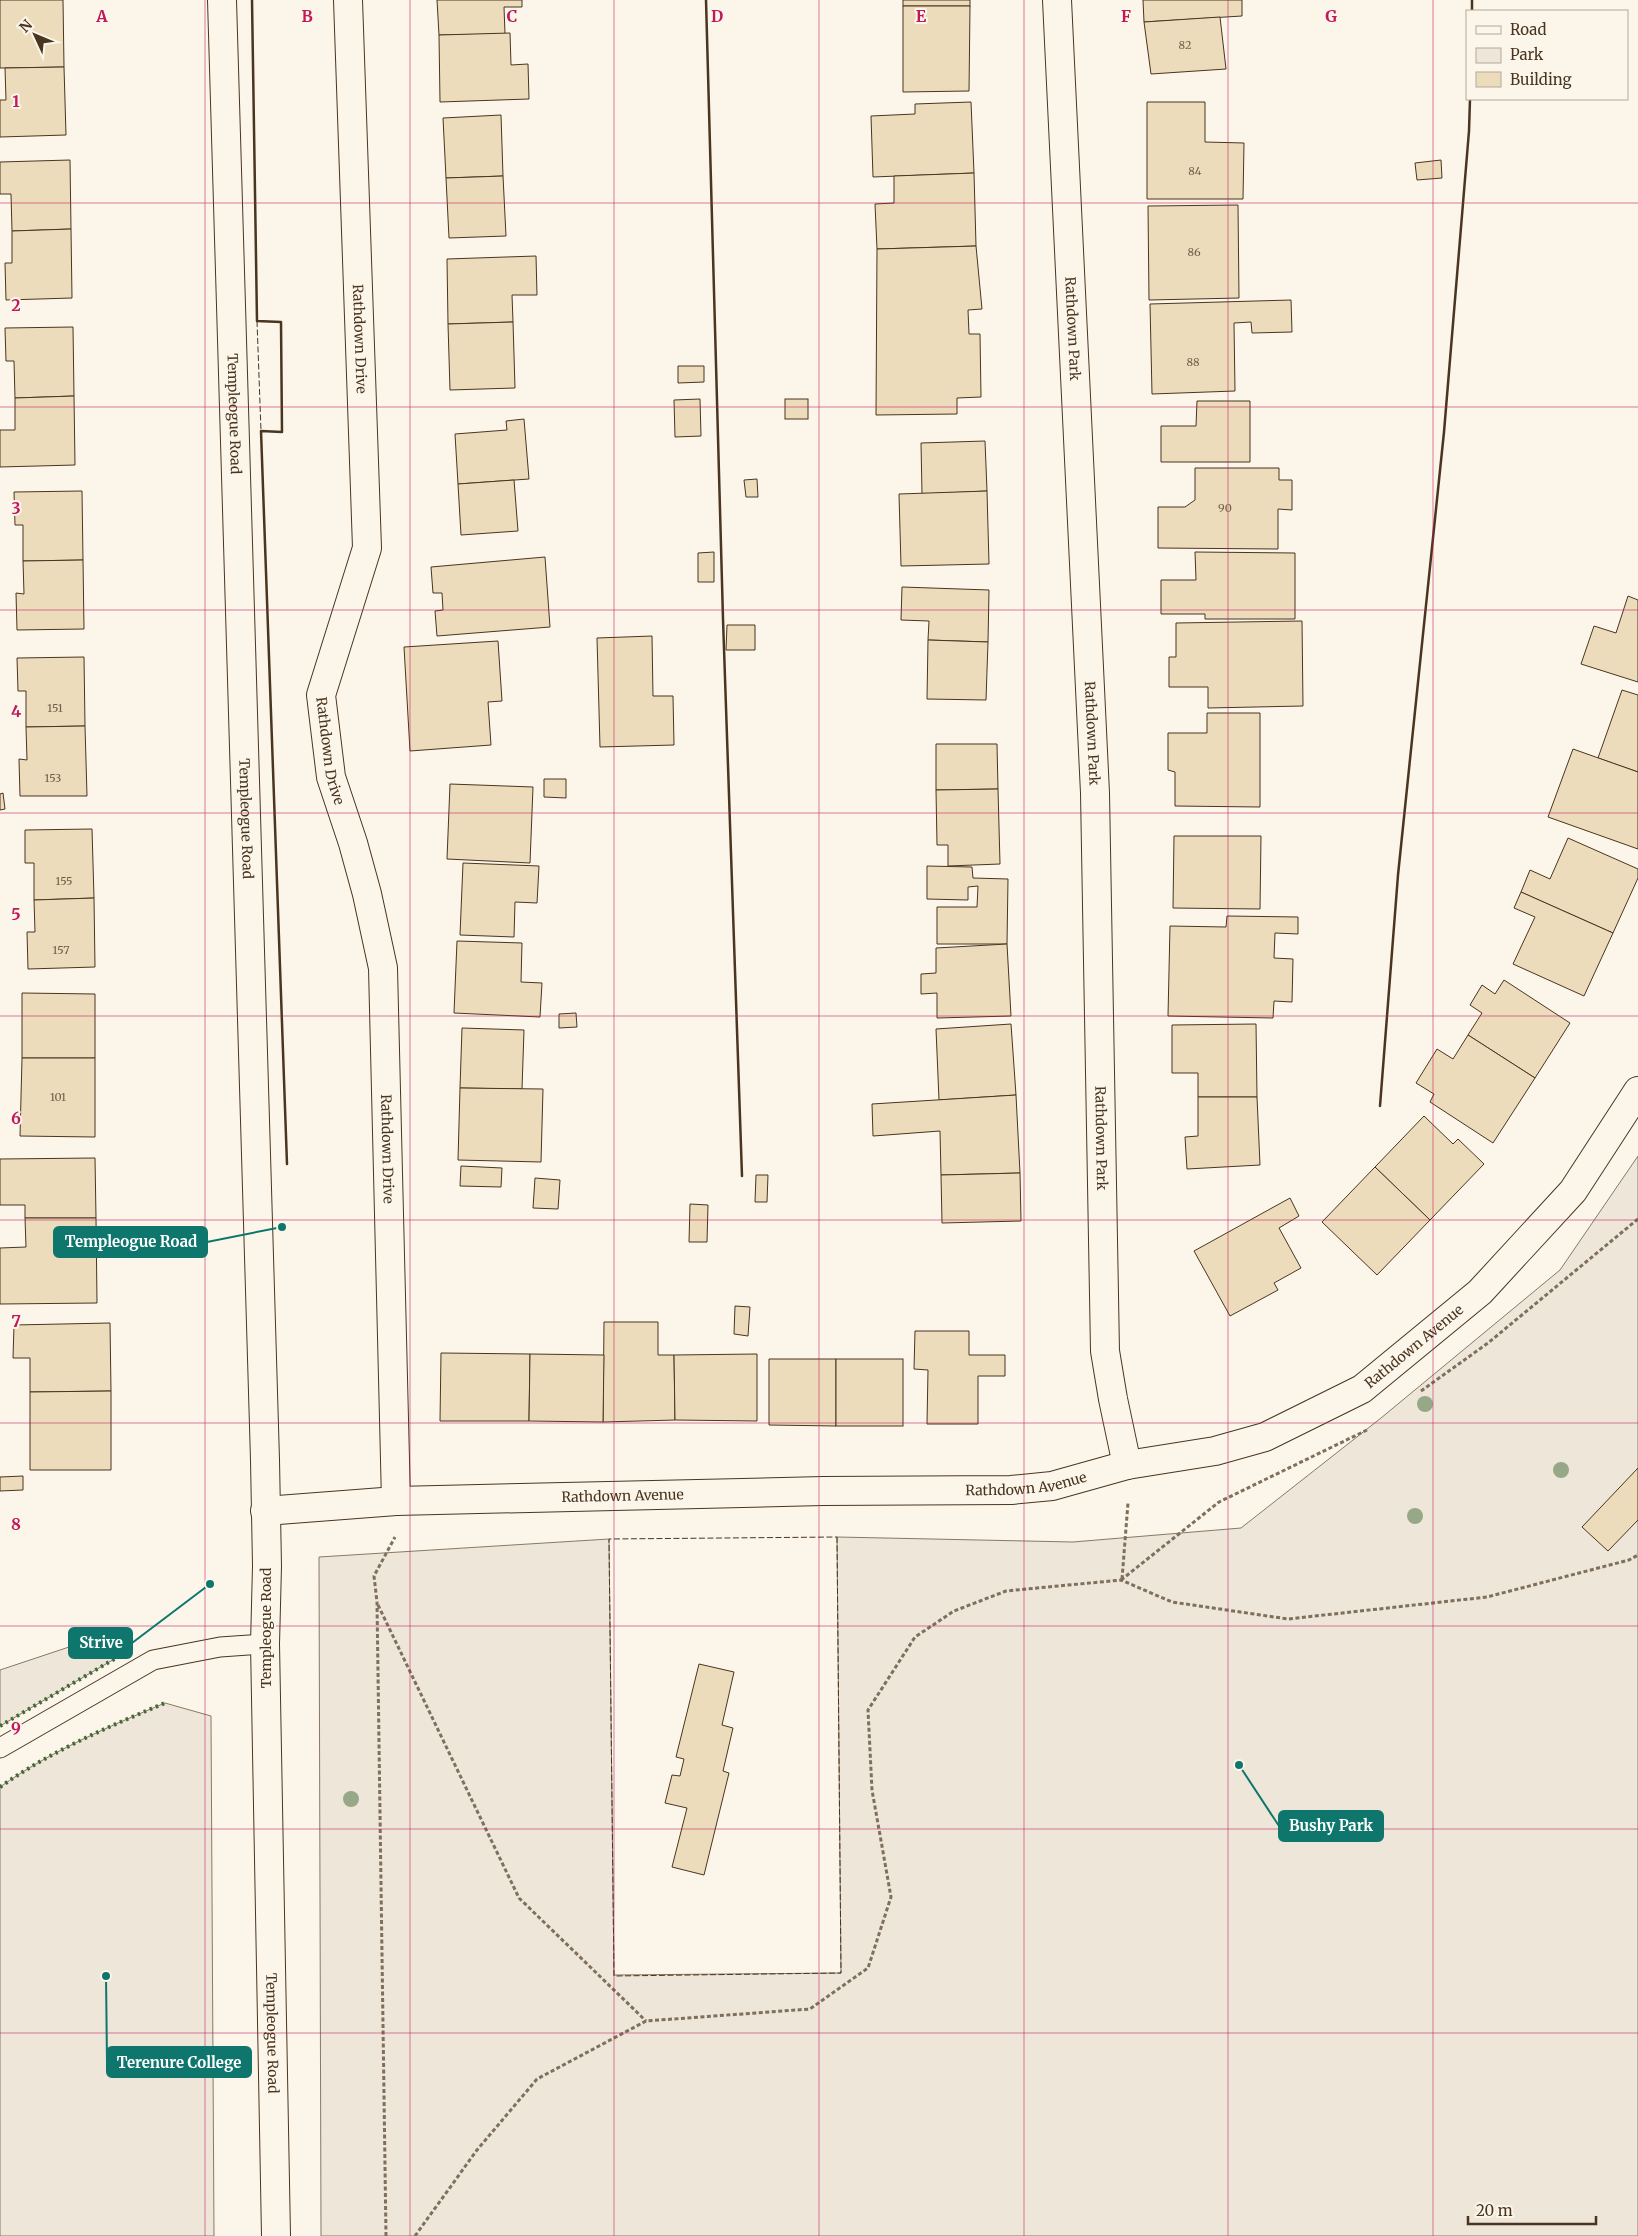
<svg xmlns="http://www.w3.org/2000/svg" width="1638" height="2236" font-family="Merriweather,serif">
	<rect width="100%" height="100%" fill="#fbf6e9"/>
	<!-- green -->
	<g fill="#ede6d9" stroke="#887966">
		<polygon points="1638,1156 1638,2236 321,2236 319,1557 609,1539 614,1975 841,1973 837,1537 1073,1542 1241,1528 1381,1418 1560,1270"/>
		<polygon points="126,1628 128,1651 0,1726 0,1670"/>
		<path d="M165,1703L211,1716L214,2236H0V1787C51,1751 108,1727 165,1703Z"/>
	</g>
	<!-- building -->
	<g fill="#ecdcbc" stroke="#4a3520">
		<polygon points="0,0 63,0 64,67 0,68"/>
		<polygon points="437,0 522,0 522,7 504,7 505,34 439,35"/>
		<rect x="903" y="0" width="67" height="6"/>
		<polygon points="1143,0 1242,0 1242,16 1144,22"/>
		<polygon points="903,6 970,6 969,91 903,92"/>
		<polygon points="1220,17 1226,69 1151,74 1144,22"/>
		<polygon points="510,33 511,65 528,64 529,99 440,102 439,35"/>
		<polygon points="64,67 66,135 0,137 0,100 6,100 5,68"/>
		<polygon points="971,102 974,173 873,177 871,116 915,114 915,104"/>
		<polygon points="1147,102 1205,102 1205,142 1244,143 1243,199 1147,199"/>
		<polygon points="501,115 503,176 446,178 443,118"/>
		<polygon points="70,160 71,229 12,231 11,194 0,194 0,162"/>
		<polygon points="1441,160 1442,178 1417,180 1415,163"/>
		<polygon points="974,173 976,246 877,249 875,204 894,203 894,176"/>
		<polygon points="503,176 506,236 449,238 446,178"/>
		<polygon points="1238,205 1239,298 1149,300 1148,206"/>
		<polygon points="71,229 72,298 6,300 5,263 12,263 12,231"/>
		<polygon points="976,246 982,309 968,310 969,334 980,334 981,397 957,398 957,414 876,415 877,249"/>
		<polygon points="536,256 537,295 512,295 513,322 448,324 447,259"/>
		<polygon points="1291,300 1292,332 1252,333 1251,322 1234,323 1235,391 1152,394 1150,304"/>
		<polygon points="513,322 515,388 450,390 448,324"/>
		<polygon points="73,327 74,396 15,398 14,361 6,361 5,328"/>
		<polygon points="678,366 704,366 704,382 678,383"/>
		<polygon points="74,396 75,465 0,467 0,430 15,430 15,398"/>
		<polygon points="700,399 701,436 675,437 674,400"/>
		<rect x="785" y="399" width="23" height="20"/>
		<polygon points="1197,401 1250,401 1250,462 1161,462 1161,426 1196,426"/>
		<polygon points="524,419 529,479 458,484 455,434 507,430 506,421"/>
		<polygon points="985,441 987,491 922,494 921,443"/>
		<polygon points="1195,468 1279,468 1279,480 1292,480 1292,510 1278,509 1278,549 1158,548 1158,507 1185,507 1195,500"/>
		<polygon points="757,479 758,497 746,497 744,480"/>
		<polygon points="514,480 518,531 461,535 458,484"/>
		<polygon points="82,491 83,560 23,561 23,525 15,525 14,492"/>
		<polygon points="987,491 989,564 901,566 899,494"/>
		<polygon points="714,552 714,582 698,582 698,553"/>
		<polygon points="1195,552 1295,553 1295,619 1205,619 1205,614 1161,614 1161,580 1196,580"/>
		<polygon points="545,557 550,627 437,636 435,611 443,610 442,593 433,593 431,567"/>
		<polygon points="83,560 84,629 17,630 16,593 24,594 23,561"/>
		<polygon points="902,587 989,590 988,642 928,640 929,621 901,620"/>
		<polygon points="1628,596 1638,600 1638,682 1581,664 1594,626 1616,633"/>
		<polygon points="1302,621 1303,706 1208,708 1208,687 1169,687 1169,657 1176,657 1176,623"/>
		<polygon points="727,625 755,625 755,650 726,650"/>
		<polygon points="652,636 653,696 673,696 674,745 600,747 597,638"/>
		<polygon points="928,640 988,642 986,700 927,699"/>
		<polygon points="498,641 502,701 488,702 491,745 410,751 404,647"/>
		<polygon points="84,657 85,726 26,727 26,691 18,691 17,658"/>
		<polygon points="1622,690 1638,695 1638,772 1598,758"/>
		<polygon points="1207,713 1260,713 1260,807 1175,806 1175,772 1168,770 1168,733 1207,733"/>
		<polygon points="85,726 87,796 20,796 19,759 27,760 26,727"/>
		<polygon points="936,744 997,744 998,789 936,790"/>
		<polygon points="1573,749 1638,772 1638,849 1548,817"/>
		<polygon points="544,779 566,779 566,798 544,797"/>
		<polygon points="450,784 533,787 530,863 447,859"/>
		<polygon points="998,789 1000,864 948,866 948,845 937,845 936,790"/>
		<polygon points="3,793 5,809 0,810 0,794"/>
		<polygon points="92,829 94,898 34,900 34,863 25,863 25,830"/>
		<polygon points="1174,836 1261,836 1260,909 1173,908"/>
		<polygon points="1568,838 1638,869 1638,878 1613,933 1521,892 1530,870 1550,879"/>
		<polygon points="463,863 539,866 537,903 515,902 514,937 460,935"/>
		<polygon points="927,866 972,867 973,878 1008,879 1007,944 937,944 937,907 977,907 978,886 968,887 968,900 927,899"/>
		<polygon points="1521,892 1613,933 1584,996 1513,964 1535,917 1514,908"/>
		<polygon points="94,898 95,967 28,969 27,932 35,932 34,900"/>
		<polygon points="1227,916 1298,917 1298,934 1275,933 1274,958 1293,959 1292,1002 1274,1001 1273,1018 1168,1016 1170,926 1226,927"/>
		<polygon points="457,941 522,943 521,982 542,983 540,1017 454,1013"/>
		<polygon points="1007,944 1011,1016 937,1018 937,993 921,994 921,974 936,973 936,948"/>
		<polygon points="1504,980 1570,1023 1535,1078 1468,1035 1482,1013 1470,1005 1482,985 1495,994"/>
		<polygon points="22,993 95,994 95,1058 22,1058"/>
		<polygon points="576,1013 577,1027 559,1028 559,1014"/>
		<polygon points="1011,1024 1016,1095 939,1100 936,1029"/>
		<polygon points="1256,1024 1257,1097 1198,1097 1198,1073 1172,1073 1172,1025"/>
		<polygon points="462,1028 524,1030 522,1089 460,1088"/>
		<polygon points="1468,1035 1535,1078 1493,1143 1430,1102 1434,1094 1416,1083 1437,1049 1453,1059"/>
		<polygon points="22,1058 95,1058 95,1137 20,1136"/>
		<polygon points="460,1088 543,1089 541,1162 458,1160"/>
		<polygon points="1016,1095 1020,1173 941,1175 940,1131 873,1136 872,1104"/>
		<polygon points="1198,1097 1257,1097 1260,1165 1187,1169 1185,1137 1198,1136"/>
		<polygon points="1424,1116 1453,1144 1458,1139 1484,1164 1430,1220 1375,1167"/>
		<polygon points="95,1158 96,1218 25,1218 25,1205 0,1205 0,1159"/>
		<polygon points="461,1166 502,1168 501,1187 460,1186"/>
		<polygon points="1375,1167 1430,1220 1377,1275 1322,1222"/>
		<polygon points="1020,1173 1021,1221 942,1223 941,1175"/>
		<polygon points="756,1175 768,1175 767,1202 755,1202"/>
		<polygon points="535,1178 560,1180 558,1209 533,1208"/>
		<polygon points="1290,1198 1299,1216 1279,1228 1301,1268 1274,1283 1278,1290 1230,1316 1194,1251"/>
		<polygon points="690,1204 708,1205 707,1242 689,1242"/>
		<polygon points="25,1218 96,1218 97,1303 0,1304 0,1248 26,1247"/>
		<polygon points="735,1306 750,1307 748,1336 734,1334"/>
		<polygon points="604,1322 658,1322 658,1355 674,1355 675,1420 603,1422"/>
		<polygon points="110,1323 111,1391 30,1392 30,1358 13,1358 14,1325"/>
		<polygon points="915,1331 969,1331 969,1355 1005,1355 1005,1376 978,1376 978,1424 927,1424 928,1370 914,1369"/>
		<polygon points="441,1353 530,1354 529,1421 440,1421"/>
		<polygon points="530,1354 604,1355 603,1422 529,1421"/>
		<polygon points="757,1354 757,1421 675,1420 674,1355"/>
		<polygon points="769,1359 836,1359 836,1426 769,1425"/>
		<rect x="836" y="1359" width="67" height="67"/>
		<polygon points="111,1391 111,1470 30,1470 30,1392"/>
		<polygon points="1638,1468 1638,1520 1608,1551 1582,1527"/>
		<polygon points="23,1476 23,1490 0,1491 0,1477"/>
		<polygon points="699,1664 734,1672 722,1725 733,1728 723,1771 729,1773 704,1875 672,1867 687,1808 665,1803 672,1775 680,1776 684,1759 676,1757"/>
	</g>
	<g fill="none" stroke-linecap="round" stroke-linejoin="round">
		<!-- service casing -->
		<g stroke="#4a3520" stroke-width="21">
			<polyline id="service" points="0,1748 153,1660 220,1647 265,1644"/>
		</g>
		<!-- minor casing -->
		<g stroke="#4a3520" stroke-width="30">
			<g id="minor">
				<path id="s1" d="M348,0L367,548L321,695L331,777L353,843L367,894L383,968L396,1501"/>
				<path id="s2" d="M1057,0L1095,793L1105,1351L1113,1399L1127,1465"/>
				<path id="s3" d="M265,1511L396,1501L823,1491L1011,1490L1052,1486L1127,1465L1215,1451L1265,1437L1362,1389L1480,1292L1573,1191L1638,1091"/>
			</g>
		</g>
		<!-- secondary casing -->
		<g stroke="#4a3520" stroke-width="30">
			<g id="secondary">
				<path id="s4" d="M222,0L265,1460L267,1566L265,1644L276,2236"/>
			</g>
		</g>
		<!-- path -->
		<g stroke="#7f6f5c" stroke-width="3" stroke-dasharray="4 2.5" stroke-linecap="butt">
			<polyline points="1421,1391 1488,1343 1638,1219"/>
			<polyline points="1122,1579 1128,1503"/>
			<polyline points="1121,1580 1219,1502 1367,1430"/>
			<polyline points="378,1605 519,1898 646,2021"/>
			<polyline points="386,2236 377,1602 374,1576 395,1537"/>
			<polyline points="415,2236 477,2150 537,2079 646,2021 810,2009 868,1968 891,1897 872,1790 868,1710 915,1637 954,1611 1006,1591 1121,1580 1172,1602 1288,1619 1487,1597 1629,1560 1638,1555"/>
		</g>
		<!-- service -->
		<use href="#service" stroke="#fbf6e9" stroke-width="19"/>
		<!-- minor -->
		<use href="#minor" stroke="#fbf6e9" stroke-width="28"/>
		<!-- secondary -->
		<use href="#secondary" stroke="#fbf6e9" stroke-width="28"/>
		<!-- hedge -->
		<g stroke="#436837" stroke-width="4" stroke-dasharray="2.5 4" stroke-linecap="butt">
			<polyline points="0,1726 128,1651"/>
			<path d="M0,1787C51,1751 108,1727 165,1703"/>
		</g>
		<!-- fence -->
		<g stroke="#4a3520" stroke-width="1" stroke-dasharray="6 2.5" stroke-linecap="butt">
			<polyline points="257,321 261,431"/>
			<polygon points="837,1537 841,1973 614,1976 609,1539"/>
		</g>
		<!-- wall -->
		<g stroke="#4a3520" stroke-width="2.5">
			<polyline points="252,0 257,321 281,322 282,432 261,431 287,1164"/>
			<polyline points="706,0 723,619 742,1176"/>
			<polyline points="1472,11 1472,0"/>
			<polyline points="1380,1106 1398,875 1444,432 1469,131 1470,99"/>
		</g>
	</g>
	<!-- trees -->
	<g fill="#96a887">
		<circle cx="1425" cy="1404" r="8"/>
		<circle cx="1561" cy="1470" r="8"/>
		<circle cx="1415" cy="1516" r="8"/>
		<circle cx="351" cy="1799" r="8"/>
	</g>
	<!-- grid -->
	<path fill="none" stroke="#c2185b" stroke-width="1" stroke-opacity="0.55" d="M205,0V2236M410,0V2236M614,0V2236M819,0V2236M1024,0V2236M1228,0V2236M1433,0V2236M0,203H1638M0,407H1638M0,610H1638M0,813H1638M0,1016H1638M0,1220H1638M0,1423H1638M0,1626H1638M0,1829H1638M0,2033H1638"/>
	<g text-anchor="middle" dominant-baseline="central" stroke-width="4" stroke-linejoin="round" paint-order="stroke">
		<!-- number labels -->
		<g font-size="11" fill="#725f47">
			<text x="1185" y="45">82</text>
			<text x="1195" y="171">84</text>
			<text x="1194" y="252">86</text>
			<text x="1193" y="362">88</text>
			<text x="1225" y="508">90</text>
			<text x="55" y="708">151</text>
			<text x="53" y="778">153</text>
			<text x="64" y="881">155</text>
			<text x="61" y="950">157</text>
			<text x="58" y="1097">101</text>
		</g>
		<!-- street labels -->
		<g font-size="14" fill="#4a3520" stroke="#fbf6e9">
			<text stroke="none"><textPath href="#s2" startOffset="329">Rathdown Park</textPath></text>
			<text stroke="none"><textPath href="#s1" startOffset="339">Rathdown Drive</textPath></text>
			<text stroke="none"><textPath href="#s4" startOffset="414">Templeogue Road</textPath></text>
			<text stroke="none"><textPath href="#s2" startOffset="734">Rathdown Park</textPath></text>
			<text stroke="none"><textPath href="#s1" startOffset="759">Rathdown Drive</textPath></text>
			<text stroke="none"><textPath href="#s4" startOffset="819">Templeogue Road</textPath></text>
			<text stroke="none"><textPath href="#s2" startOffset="1139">Rathdown Park</textPath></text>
			<text stroke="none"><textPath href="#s1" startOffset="1164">Rathdown Drive</textPath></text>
			<text stroke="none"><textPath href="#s3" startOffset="1182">Rathdown Avenue</textPath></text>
			<text stroke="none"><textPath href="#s3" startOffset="762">Rathdown Avenue</textPath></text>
			<text stroke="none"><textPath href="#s3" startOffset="358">Rathdown Avenue</textPath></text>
			<text transform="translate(266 1628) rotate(-90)">Templeogue Road</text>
			<text stroke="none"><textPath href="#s4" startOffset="2034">Templeogue Road</textPath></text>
		</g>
	</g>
	<g font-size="16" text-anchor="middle" font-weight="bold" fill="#c2185b" stroke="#fbf6e9" stroke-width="4" stroke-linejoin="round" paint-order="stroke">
		<text x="102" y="22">A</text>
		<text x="307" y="22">B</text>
		<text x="512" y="22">C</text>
		<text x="717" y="22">D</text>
		<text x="921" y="22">E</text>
		<text x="1126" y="22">F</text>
		<text x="1331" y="22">G</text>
		<text x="16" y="107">1</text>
		<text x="16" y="311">2</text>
		<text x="16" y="514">3</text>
		<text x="16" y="717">4</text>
		<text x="16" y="920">5</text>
		<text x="16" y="1124">6</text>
		<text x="16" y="1327">7</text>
		<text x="16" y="1530">8</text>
		<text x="16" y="1734">9</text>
	</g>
	<!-- callouts -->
	<path fill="none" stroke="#0f766e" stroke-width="2" d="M282 1227L207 1242M210 1584L132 1643M1239 1765L1279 1826M106 1976L107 2062"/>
	<g fill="#0f766e" stroke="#fbf6e9" stroke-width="2">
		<circle cx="282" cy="1227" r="5"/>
		<circle cx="210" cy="1584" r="5"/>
		<circle cx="1239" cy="1765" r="5"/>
		<circle cx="106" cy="1976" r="5"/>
	</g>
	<g fill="#0f766e" stroke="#0f766e" stroke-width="2">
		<rect x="54" y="1227" width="153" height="30" rx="5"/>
		<rect x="69" y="1628" width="63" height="30" rx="5"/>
		<rect x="1279" y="1811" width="104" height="30" rx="5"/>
		<rect x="107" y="2047" width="144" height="30" rx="5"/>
	</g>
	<g font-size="15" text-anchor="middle" font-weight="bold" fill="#fff">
		<text x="131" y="1247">Templeogue Road</text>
		<text x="101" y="1648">Strive</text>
		<text x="1331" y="1831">Bushy Park</text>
		<text x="179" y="2068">Terenure College</text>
	</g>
	<!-- legend -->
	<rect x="1466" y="10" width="162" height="90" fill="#fbf6e9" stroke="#b4a999"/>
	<rect x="1476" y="26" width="25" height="8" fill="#fbf6e9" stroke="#b4a999"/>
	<text x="1510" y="35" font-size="15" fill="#4a3520">Road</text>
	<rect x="1476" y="48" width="25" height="15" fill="#ede6d9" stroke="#b4a999"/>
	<text x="1510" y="60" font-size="15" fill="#4a3520">Park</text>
	<rect x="1476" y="72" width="25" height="15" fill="#ecdcbc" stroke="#b4a999"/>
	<text x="1510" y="85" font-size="15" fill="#4a3520">Building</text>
	<!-- north arrow -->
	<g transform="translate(35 35) rotate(314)" stroke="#fbf6e9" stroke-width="4" paint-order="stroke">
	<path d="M0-4L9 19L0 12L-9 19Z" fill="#4a3520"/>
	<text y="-8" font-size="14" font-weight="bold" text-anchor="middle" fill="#4a3520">N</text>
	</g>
	<!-- scale -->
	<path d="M1468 2216v8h128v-8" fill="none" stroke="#4a3520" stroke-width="2.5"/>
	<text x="1476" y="2216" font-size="15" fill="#4a3520" stroke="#fbf6e9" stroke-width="4" paint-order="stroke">20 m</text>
</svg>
